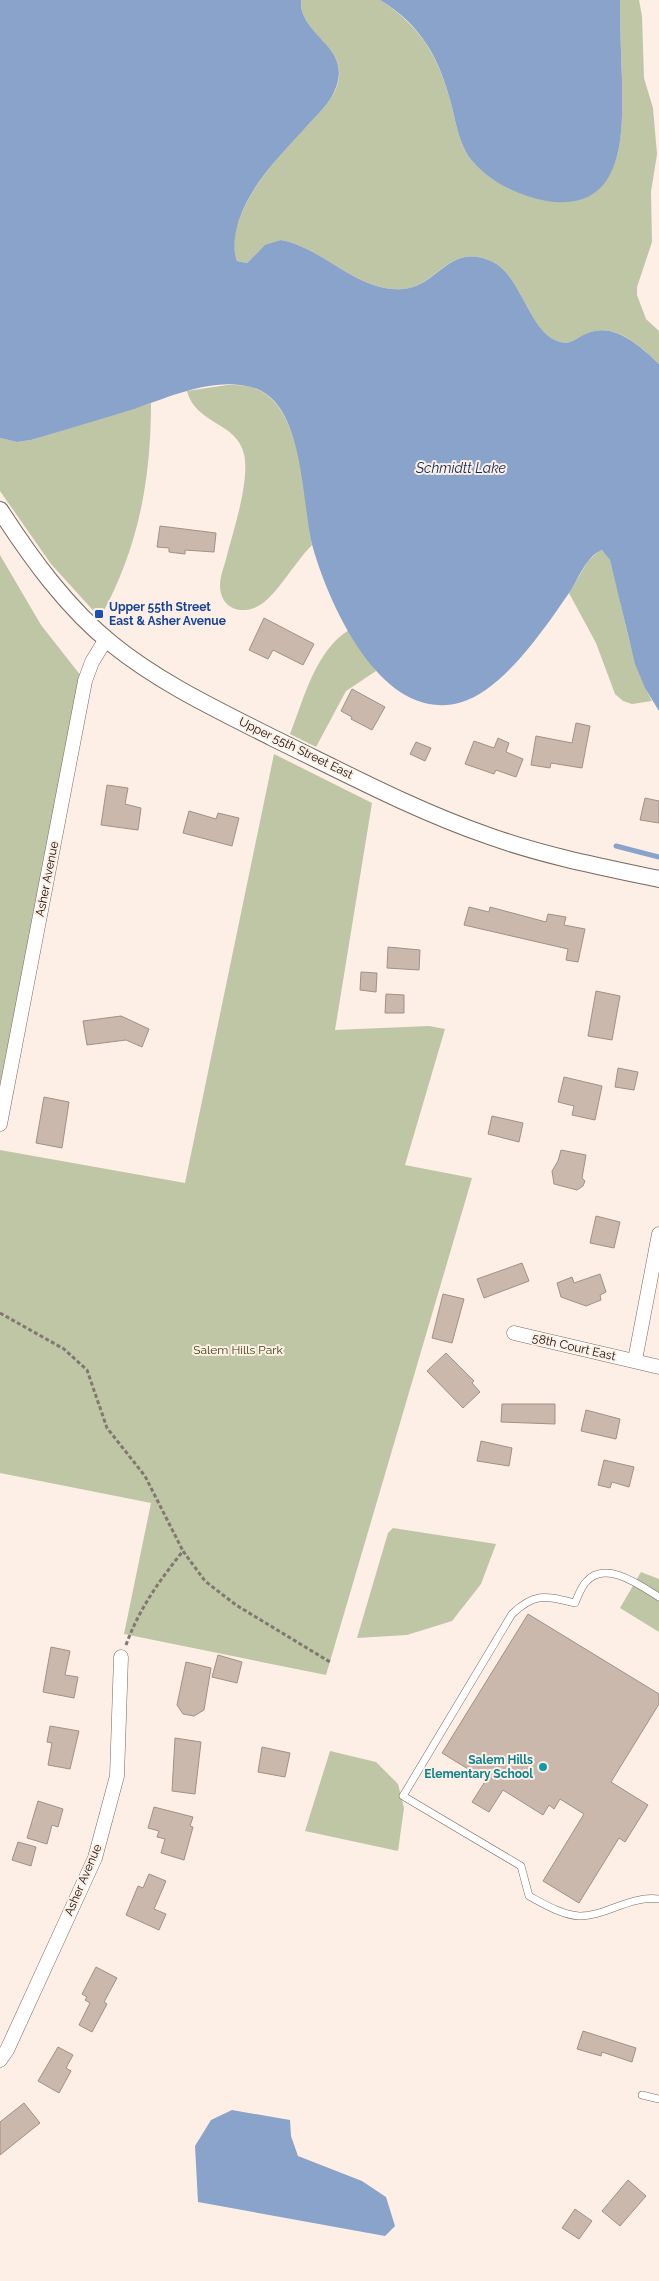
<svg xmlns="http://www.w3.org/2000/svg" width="659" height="2281" font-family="Raleway,sans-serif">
	<rect width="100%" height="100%" fill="#fdefe5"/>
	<!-- green -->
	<g fill="#bec6a5">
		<path d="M301,0H380C423,28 439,58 452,107C456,124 459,142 469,157C487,181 518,196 547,200C625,213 623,134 622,80C621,53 620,27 620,0H639L642,16L644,78L653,108L657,154L651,192L652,242L637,287V295L646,319L659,331V364C643,349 620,326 595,331C585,333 577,340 567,343C530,342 524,277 493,262C449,241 438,286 403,289C358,293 324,248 281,240L259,251L247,263L237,261C232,249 234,235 238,223C251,184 279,157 306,127C316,116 329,104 335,91C355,47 298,36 301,0Z"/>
		<path d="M227,385C239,385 251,385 261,391C303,414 305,503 312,545C296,561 279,591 263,603C244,617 220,610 220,585C220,575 225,565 227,555C234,529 250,480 244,454C237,422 195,424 187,391Z"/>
		<path d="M151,403C151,482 138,549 100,618L51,564L0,491V438L17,442L31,440Z"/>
		<path d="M600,550L604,551L610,560C624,608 628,657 652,701L632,704L623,701L615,694L596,643L569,593L588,561Z"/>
		<polygon points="0,555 41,625 85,681 0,1124"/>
		<path d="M349,630L376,671L346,691L316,747L290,734C304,699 315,651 349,630Z"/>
		<polygon points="274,754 372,803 335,1030 429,1026 445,1029 405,1165 472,1178 326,1675 124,1634 151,1503 0,1473 0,1150 185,1183"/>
		<polygon points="393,1528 496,1544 481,1584 452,1621 407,1635 357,1638 388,1533"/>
		<polygon points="641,1572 659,1579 659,1632 620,1608"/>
		<polygon points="330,1751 376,1762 398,1784 404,1808 398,1851 305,1831"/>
	</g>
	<!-- water -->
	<g fill="#89a3cb">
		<path d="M0,0H301C298,36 354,46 335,90C330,103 317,115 307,126C281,155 252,182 239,220C235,233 232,248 237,261L247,263L265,245L281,240C324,248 358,293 403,289C439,286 449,241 493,262C524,277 530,342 567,343C575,341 580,336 588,333C615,322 641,347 659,364V711L645,688L635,664L610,560L602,550C586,556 578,580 569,593C545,628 503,690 462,702C383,726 330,607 313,548C301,505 306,401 251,387C212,377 170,397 134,409C100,419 66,430 31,440L17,442L0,438Z"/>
		<path d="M380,0H620C620,27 621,53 622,80C623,135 625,213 547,201C518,196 487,181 469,157C459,142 456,124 452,107C440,60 423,26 380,0Z"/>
		<polygon points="232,2110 290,2120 291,2136 298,2156 362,2181 386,2197 395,2226 385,2236 198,2202 195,2146 211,2120"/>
	</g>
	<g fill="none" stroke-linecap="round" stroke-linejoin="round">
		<!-- stream -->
		<polyline stroke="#89a3cb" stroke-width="5" points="616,846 659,857"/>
	</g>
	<!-- building -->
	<g fill="#cab8ad" stroke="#a19086">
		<polygon points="160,526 216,533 214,552 185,550 185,554 169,552 169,548 157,547"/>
		<polygon points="264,618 314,644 303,665 273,650 268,659 249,650"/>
		<polygon points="352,689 385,707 372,730 351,719 352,717 341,711"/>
		<polygon points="576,723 590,726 582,768 551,763 550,768 531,765 536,736 572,743"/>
		<polygon points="498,738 509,743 506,752 523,759 516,777 496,770 494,774 465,764 474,741 494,748"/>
		<polygon points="416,742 431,748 425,761 410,754"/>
		<polygon points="107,785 128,788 125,804 141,808 138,830 101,825"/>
		<polygon points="645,798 659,801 659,823 640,820"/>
		<polygon points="189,811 216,819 218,813 239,818 232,846 183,833"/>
		<polygon points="469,907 489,912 490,907 546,922 548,914 566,917 564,925 585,929 578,962 566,960 568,949 464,925"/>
		<polygon points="388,947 420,950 419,970 387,968"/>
		<polygon points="361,972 377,973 376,992 360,990"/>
		<polygon points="596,991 620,996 612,1040 588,1036"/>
		<polygon points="386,994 404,995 404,1013 385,1013"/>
		<polygon points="121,1016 149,1029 142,1047 126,1040 87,1045 83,1021"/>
		<polygon points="618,1068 638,1072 634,1090 615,1087"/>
		<polygon points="564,1077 602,1086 595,1120 572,1115 574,1106 558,1102"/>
		<polygon points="44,1097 69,1102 62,1148 36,1143"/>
		<polygon points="492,1116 523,1123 519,1142 488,1134"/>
		<polygon points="561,1150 586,1155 582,1178 585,1181 583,1186 577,1190 554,1184 552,1171 558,1161"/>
		<polygon points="596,1216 620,1222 614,1248 590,1243"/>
		<polygon points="522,1263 529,1281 484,1298 477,1279"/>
		<polygon points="600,1274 606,1292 600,1295 601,1300 586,1306 561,1297 557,1283 572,1277 574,1283"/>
		<polygon points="443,1294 464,1299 452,1343 432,1338"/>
		<polygon points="446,1353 474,1381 472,1383 480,1392 463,1408 427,1371"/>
		<polygon points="502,1404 555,1404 555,1424 501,1422"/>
		<polygon points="586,1410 620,1419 616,1439 581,1431"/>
		<polygon points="481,1441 512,1448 509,1466 477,1461"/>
		<polygon points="604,1460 634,1467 629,1487 612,1482 610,1488 598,1485"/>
		<polygon points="528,1614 659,1694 659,1704 611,1782 648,1805 625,1842 619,1838 579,1903 543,1881 584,1814 560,1799 554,1809 549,1805 543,1815 503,1790 489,1812 472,1802 486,1780 442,1753"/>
		<polygon points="51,1647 70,1651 65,1675 78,1677 74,1698 43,1692"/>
		<polygon points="218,1655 242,1662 237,1683 212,1677"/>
		<polygon points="186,1662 211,1668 204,1710 194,1716 183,1714 177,1705"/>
		<polygon points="50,1726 79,1731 70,1769 48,1765 52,1743 47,1742"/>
		<polygon points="175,1738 201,1742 195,1794 172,1791"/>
		<polygon points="262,1747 290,1753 285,1777 258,1772"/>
		<polygon points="38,1801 63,1809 58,1827 52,1825 47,1844 27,1838"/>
		<polygon points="154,1807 193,1817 190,1826 193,1827 184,1860 161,1853 165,1839 157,1837 159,1831 148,1828"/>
		<polygon points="18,1842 36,1847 31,1866 12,1860"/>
		<polygon points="149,1874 166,1881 154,1909 166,1914 159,1930 126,1915 138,1886 143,1888"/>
		<polygon points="96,1967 117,1978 104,2002 107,2004 92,2032 79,2025 90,2003 85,2000 87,1997 82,1994"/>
		<polygon points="583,2031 636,2048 632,2062 602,2052 601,2056 577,2049"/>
		<polygon points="58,2047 73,2055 66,2068 71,2071 59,2093 38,2081"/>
		<polygon points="24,2103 40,2123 0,2155 0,2122"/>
		<polygon points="628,2180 646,2196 620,2226 602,2211"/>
		<polygon points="575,2209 592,2221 579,2239 562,2228"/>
	</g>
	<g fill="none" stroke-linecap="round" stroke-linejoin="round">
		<!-- service casing -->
		<g stroke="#78685e" stroke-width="8">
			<g id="service">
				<path d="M659,1597C641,1586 605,1559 586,1582C581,1587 578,1596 575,1603C546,1596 535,1592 512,1614L403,1796L521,1866L529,1896C544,1904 562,1915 579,1916C604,1917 630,1895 659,1899"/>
				<polyline points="642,2095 659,2099"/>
			</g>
		</g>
		<!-- minor casing -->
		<g stroke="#78685e" stroke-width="15">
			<g id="minor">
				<polyline points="0,1124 85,681 92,662 106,639"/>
				<polyline points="514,1333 659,1367"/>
				<polyline points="635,1360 659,1234"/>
				<polyline points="0,2060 7,2050 95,1858 117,1776 121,1657"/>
			</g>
		</g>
		<!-- tertiary casing -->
		<g stroke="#78685e" stroke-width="18">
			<path id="tertiary" d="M0,510C31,558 67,608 112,644C160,683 218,710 273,738C343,772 416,811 489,836C545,856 602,867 659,879"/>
		</g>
		<!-- path -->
		<g stroke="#827871" stroke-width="3" stroke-dasharray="4 2.5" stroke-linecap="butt">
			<polyline points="0,1313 64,1349 87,1370 107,1428 145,1476 183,1551"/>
			<path d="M126,1645C139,1609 159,1581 183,1551L205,1581L236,1605L330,1662"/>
		</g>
		<!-- service -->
		<use href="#service" stroke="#fff" stroke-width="7"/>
		<!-- minor -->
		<use href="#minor" stroke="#fff" stroke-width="14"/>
		<!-- tertiary -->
		<use href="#tertiary" stroke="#fff" stroke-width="16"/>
	</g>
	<!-- markers -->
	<rect fill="#1a4fb4" stroke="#fdefe5" stroke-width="2" x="94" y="609" width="10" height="10" rx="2.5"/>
	<circle fill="#0f9aa8" stroke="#fdefe5" stroke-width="2" cx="543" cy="1767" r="5"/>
	<g text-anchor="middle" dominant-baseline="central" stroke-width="4" stroke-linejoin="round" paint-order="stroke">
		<!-- transit labels -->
		<g font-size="12" font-weight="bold" fill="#164399" stroke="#fdefe5" text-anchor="start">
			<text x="109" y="607">Upper 55th Street<tspan x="109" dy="14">East &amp; Asher Avenue</tspan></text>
		</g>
		<!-- street labels -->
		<g font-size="12" fill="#130d09" stroke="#fdefe5">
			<text transform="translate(296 748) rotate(26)">Upper 55th Street East</text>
			<text transform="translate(47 879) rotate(-79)">Asher Avenue</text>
			<text transform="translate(574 1347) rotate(13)">58th Court East</text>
			<text transform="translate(83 1880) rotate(-67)">Asher Avenue</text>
		</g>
		<!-- park labels -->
		<g font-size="12" fill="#3b440d" stroke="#fdefe5">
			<text x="238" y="1350">Salem Hills Park</text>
		</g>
		<!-- culture labels -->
		<g font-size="12" font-weight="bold" fill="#0d838f" stroke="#fdefe5" text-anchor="end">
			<text x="533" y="1760">Salem Hills<tspan x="533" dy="14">Elementary School</tspan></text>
		</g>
		<!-- water labels -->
		<g font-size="14" font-style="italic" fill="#09295a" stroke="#fdefe5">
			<text x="461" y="468">Schmidtt Lake</text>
		</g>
	</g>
</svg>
